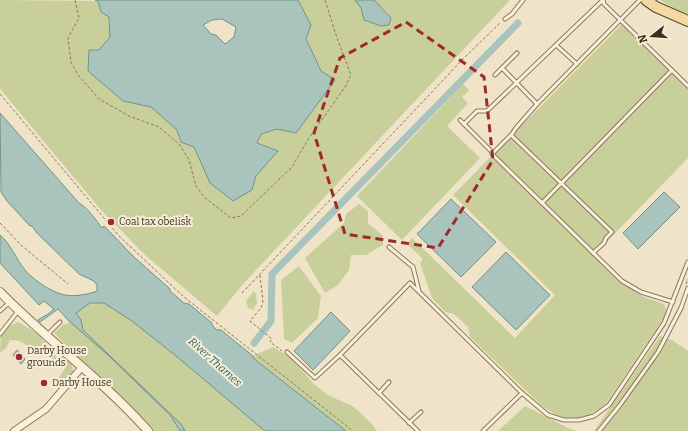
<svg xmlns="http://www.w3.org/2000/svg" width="688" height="431" font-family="Bitter,serif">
	<rect width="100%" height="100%" fill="#f0e4c8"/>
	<!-- green -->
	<g fill="#c9cf9b">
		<polygon points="0,0 98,1 101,12 109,17 110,37 99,50 123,101 151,107 177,130 181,142 194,147 210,183 252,190 256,176 278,151 257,143 261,134 277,129 335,80 321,71 306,39 311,25 298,0 510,0 243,284 217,316 145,255 101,210 0,89"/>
		<polygon points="660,0 688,0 688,15 676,10"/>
		<path d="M623,23L688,88V158L593,256L620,282L644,297L664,304C667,310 666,313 663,319L605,405C581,423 565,423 541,405L470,337L468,327L454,314L445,312L432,298L420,263L423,259L407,244L412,238L515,338L555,295L453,195Z"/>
		<polygon points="463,84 469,90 462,97 468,103 447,126 480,158 402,240 357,196"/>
		<polygon points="359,204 368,211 368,223 383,236 383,245 366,255 351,255 349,270 338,285 325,293 305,258 344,223 346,214"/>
		<polygon points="299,266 321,296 318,318 292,343 284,339 281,280"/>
		<polygon points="254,291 256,294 257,303 253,310 248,308 246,301"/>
		<polygon points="108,296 111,307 176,351 188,366 196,372 201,372 265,431 153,431 124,400 84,363 82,365 65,350 67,346 54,333 64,324 65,325 71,321 69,302"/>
		<path d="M18,322L40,335L53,353L60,351L71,363L74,373L60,389L56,383L65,368L54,362L43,353L36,356C28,346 24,340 10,340L6,348L0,353L1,330Z"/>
		<polygon points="660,336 672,340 688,351 688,431 594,431"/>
		<polygon points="273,347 291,358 314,384 328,395 354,407 372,424 377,431 346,431 253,358 253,356"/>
		<polygon points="525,406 568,428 576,431 498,431"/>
	</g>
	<!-- water -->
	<g fill="#a9c4bc" stroke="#6f938a" fill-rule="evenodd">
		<path d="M95,0H298L311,25L306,39L321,71L335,80L296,133L277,129L261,134L257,143L278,151L256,176L252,190L233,201L210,183L194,147L181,142L177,130L151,107L123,101L88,71L89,50H99L110,37L109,17L101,12L98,1ZM222,19L236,27L234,37L225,44L216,35L211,34L203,25L212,20Z"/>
		<polygon points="355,0 374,0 391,18 389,25 381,26 364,20 361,8"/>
		<path d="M0,113L79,203C89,209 95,219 102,228L104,226L108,230L133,256L170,289V291L184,303L189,304L212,323V325L217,330H221L253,356V358L346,431H265L176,356L132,321L104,303H90L76,313L81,320L83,330L181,424L185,431H180L171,416L108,355L69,321L58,309L40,322L38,320L48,314L54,309L44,301L39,305L0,263V235C11,244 16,259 25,270C33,279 47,289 58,293C69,298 87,295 97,291V285L94,281L79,274L37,233L32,226H30L7,201L1,192Z"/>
		<polygon points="664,192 680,207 638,249 623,233"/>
		<polygon points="451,199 496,242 461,277 417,234"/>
		<polygon points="506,252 550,295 516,330 472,287"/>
		<polygon points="331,312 350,331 313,370 294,351"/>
		<polygon points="17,350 25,359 21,364 13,355"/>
	</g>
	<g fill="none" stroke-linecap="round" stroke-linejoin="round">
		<!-- canal -->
		<polyline stroke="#a9c4bc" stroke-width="7" points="254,343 271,321 272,274 518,23"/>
		<!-- service casing -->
		<g stroke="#8d765c" stroke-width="5">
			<g id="service">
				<polyline points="603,0 604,4 688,86"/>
				<polyline points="640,0 537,104 516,128 512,134 492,154 622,281 641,292 673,302"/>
				<polyline points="505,19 512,14 523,0"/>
				<polyline points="556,45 577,64"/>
				<polyline points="502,68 537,104"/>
				<polyline points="495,75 517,53"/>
				<polyline points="460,120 493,153"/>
				<polyline points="464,124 477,111 487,111 603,0"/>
				<polyline points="511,135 612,232 606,238 604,243 593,253"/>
				<polyline points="542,203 672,70"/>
				<polyline points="389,247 413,267 419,291"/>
				<polyline points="0,311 10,302"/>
				<polyline points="0,334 19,310"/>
				<polyline points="47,335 60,322"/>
				<polyline points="287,352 315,378 340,355 410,283 522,393 548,415 564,420 579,420 594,416 609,405 664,323 688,262"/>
				<polyline points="340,355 418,431"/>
				<polyline points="379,393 389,382"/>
				<polyline points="409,423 421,412"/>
				<polyline points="483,431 522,393"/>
				<polyline points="599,431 620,405 658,352 681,308 688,288"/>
			</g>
		</g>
		<!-- minor casing -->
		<g stroke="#8d765c" stroke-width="8">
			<polyline id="minor" points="14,431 46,409 82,367"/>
		</g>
		<!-- tertiary casing -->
		<g stroke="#8d765c" stroke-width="10">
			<path id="tertiary" d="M0,292C47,340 103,380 148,431"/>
		</g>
		<!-- primary casing -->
		<g stroke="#5b4430" stroke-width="12">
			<polyline id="primary" points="646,0 656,7 688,21"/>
		</g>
		<!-- path -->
		<g stroke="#8d765c" stroke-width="1" stroke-dasharray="3 2" stroke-linecap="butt">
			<polyline points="75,0 79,18 68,38 71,62 78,75 99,99 129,116 159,127 180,145 189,160 196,186 204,197 231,218 241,216 292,167 309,138 345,87 351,75 337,38 325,0"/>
			<polyline points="0,94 119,236 184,297 353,431"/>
			<polyline points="0,223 21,245 68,284"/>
			<polyline points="260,275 263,302 261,308 250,321 272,339 270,342 282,351"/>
			<polyline points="686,284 688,279"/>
			<polyline points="242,293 464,58 501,22"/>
		</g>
		<!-- service -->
		<use href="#service" stroke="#faf1dc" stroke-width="3"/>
		<!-- minor -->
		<use href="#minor" stroke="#faf1dc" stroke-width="6"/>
		<!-- tertiary -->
		<use href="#tertiary" stroke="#faf1dc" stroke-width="8"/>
		<!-- primary -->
		<use href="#primary" stroke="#f3d9a0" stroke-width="10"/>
	</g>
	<!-- marked area -->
	<path fill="none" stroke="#9e2a2b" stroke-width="3" stroke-dasharray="8 5" stroke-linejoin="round" d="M406,22L484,77L493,160L438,248L345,234L314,133L340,58Z"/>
	<!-- markers -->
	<g fill="#9e2a2b" stroke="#f7eed8" stroke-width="1.5">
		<circle cx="111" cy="222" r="4"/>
		<circle cx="19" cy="357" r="4"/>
		<circle cx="44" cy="383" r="4"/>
	</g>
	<g text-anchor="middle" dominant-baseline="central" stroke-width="4" stroke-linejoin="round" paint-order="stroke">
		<!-- poi labels -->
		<g font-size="10" fill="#3d2e20" stroke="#f7eed8" text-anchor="start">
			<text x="119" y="222">Coal tax obelisk</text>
			<text x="27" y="351">Darby House<tspan x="27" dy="12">grounds</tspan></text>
			<text x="52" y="383">Darby House</text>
		</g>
		<!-- water labels -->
		<g font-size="11" font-style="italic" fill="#2f5d5a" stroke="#f7eed8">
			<text transform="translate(215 362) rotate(42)">River Thames</text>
		</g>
	</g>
	<!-- north arrow -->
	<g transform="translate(652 36) rotate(253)" stroke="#f7eed8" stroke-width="3" paint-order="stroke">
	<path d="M0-3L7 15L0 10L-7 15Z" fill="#3d2e20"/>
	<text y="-6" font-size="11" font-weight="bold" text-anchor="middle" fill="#3d2e20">N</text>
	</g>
</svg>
